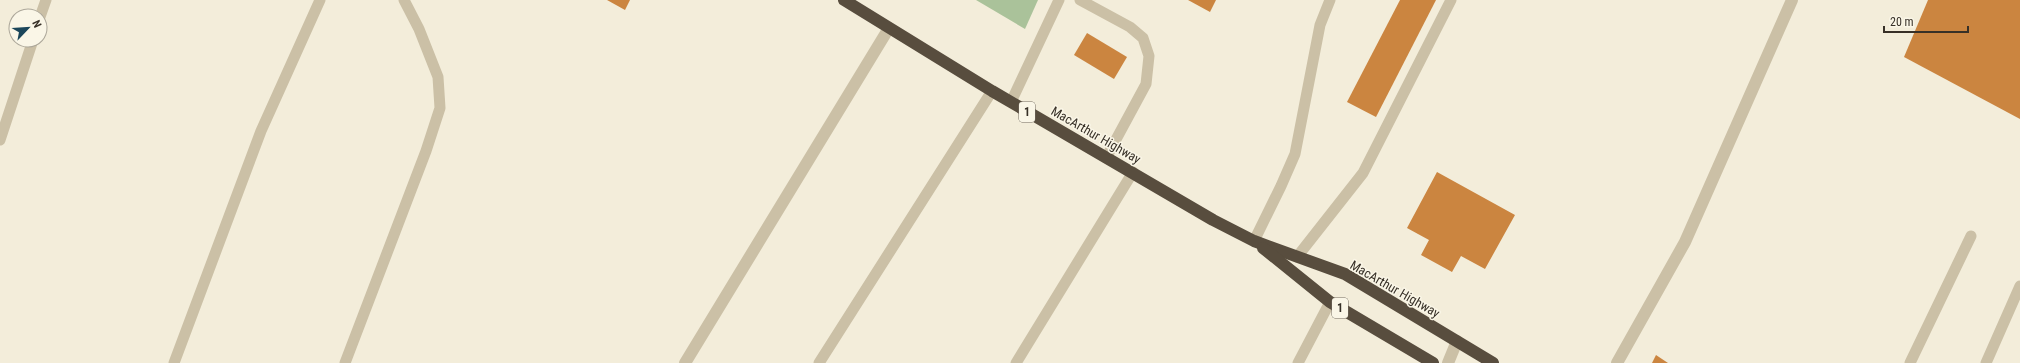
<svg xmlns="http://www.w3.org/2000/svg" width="2020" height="363" font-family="'Roboto Condensed',sans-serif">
	<rect width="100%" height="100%" fill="#f3edda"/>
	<!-- green -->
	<polygon fill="#aac29a" points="976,0 1038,0 1025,29"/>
	<!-- building -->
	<g fill="#cb8540">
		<polygon points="607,0 630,0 625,10"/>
		<polygon points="1188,0 1216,0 1210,12"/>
		<polygon points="1400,0 1436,0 1376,117 1347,102"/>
		<polygon points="1928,0 2020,0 2020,119 1904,57"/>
		<polygon points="1087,33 1127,57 1114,79 1074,55"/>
		<polygon points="1437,172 1515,215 1485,269 1461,256 1452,272 1421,255 1429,240 1407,228"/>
		<polygon points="1656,355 1668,363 1652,363"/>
	</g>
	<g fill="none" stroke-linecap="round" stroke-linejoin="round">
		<!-- lane -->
		<g stroke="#cbc0a6" stroke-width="11">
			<polyline points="1080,0 1130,27 1143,38 1149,56 1146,84 1106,158"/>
			<polyline points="40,17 46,0"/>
			<polyline points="1011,102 1059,0"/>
			<polyline points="0,140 33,40"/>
			<polyline points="1254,241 1281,186 1295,154 1320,25 1330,0"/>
			<polyline points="1297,257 1363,173 1451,0"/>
			<polyline points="174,363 261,131 320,0"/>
			<polyline points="345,363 426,151 440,108 438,77 419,29 404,0"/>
			<polyline points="819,363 992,91"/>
			<polyline points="1016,363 1133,172"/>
			<polyline points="1298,363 1330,302"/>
			<polyline points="1910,363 1971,236"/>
			<polyline points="1986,363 2020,286"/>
		</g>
		<!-- street -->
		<g stroke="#cbc0a6" stroke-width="12">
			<polyline points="685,363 889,28"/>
			<polyline points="1448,363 1457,341"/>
			<polyline points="1617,363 1685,242 1792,0"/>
		</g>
		<!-- highway -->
		<g stroke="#584d3e" stroke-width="12">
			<polyline points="844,0 992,91 1213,220 1254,241 1345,274 1493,363"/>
			<polyline points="1263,248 1330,302 1433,363"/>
		</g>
	</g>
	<g text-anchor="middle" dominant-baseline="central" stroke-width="3" stroke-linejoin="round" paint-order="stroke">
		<!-- shield labels -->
		<g fill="#faf6e7" stroke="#726b61" stroke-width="1">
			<rect x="1019" y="102" width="16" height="20" rx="3"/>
			<rect x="1332" y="298" width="16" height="20" rx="3"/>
		</g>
		<g font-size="12" font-weight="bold" fill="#373027">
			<text x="1027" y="112">1</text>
			<text x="1340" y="308">1</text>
		</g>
		<!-- street labels -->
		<g font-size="13" fill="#373027" stroke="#faf6e7">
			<text transform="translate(1096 135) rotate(30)">MacArthur Highway</text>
			<text transform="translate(1395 289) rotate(30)">MacArthur Highway</text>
		</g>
	</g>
	<!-- north arrow -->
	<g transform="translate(28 28) rotate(65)"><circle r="19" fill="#faf6e7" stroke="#aca79a"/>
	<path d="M0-3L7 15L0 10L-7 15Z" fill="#1b465a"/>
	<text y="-6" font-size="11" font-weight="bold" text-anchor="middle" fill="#373027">N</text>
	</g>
	<!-- scale -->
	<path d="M1884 26v6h84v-6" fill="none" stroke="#373027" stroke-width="2"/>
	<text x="1890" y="26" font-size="12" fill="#373027" stroke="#faf6e7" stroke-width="3" paint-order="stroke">20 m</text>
</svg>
